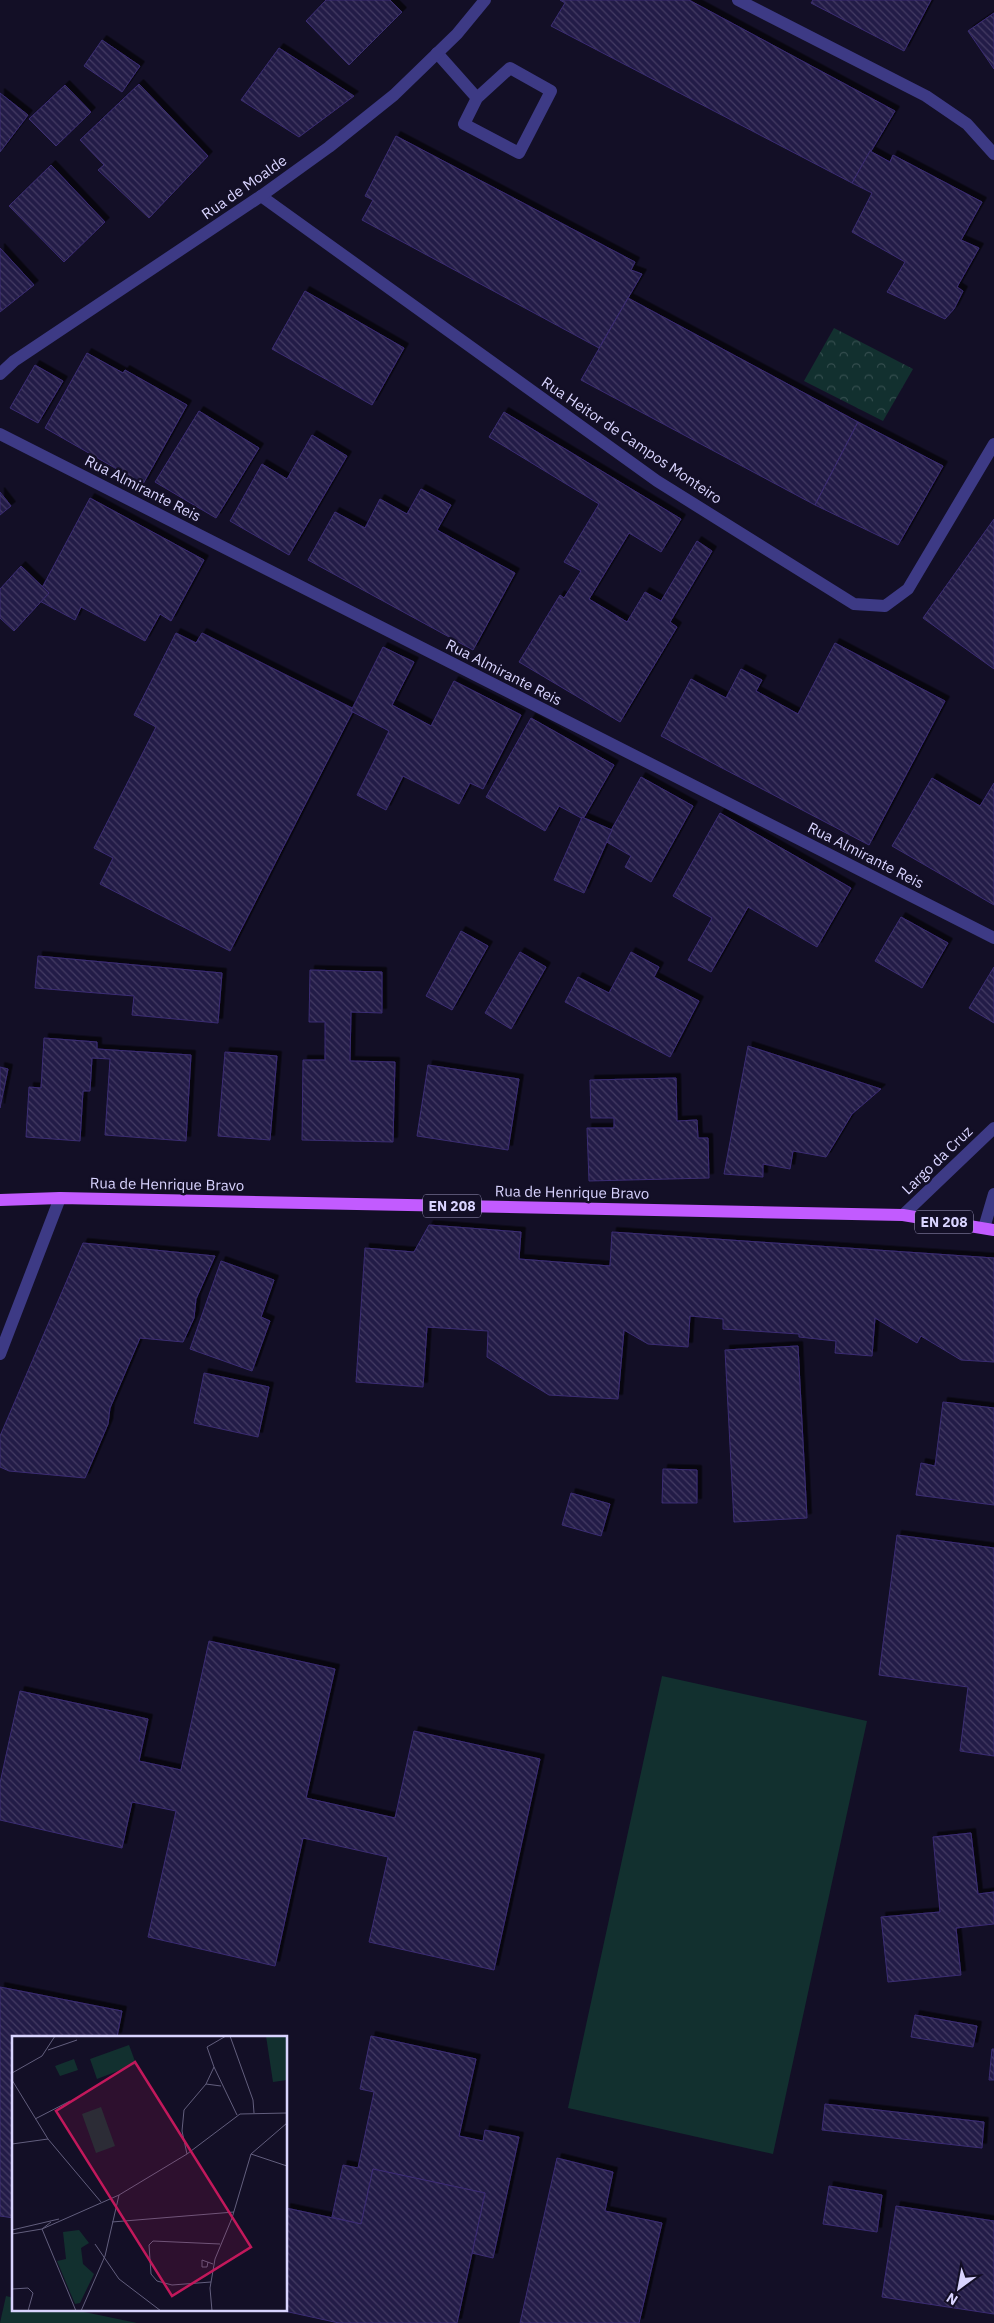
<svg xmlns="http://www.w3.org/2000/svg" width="994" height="2323" font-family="'IBM Plex Sans',sans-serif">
	<defs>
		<pattern id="park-crowns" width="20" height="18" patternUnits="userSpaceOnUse" patternTransform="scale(1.25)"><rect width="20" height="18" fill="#12302f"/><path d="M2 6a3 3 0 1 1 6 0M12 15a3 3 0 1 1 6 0" fill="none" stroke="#344d4e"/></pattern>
		<pattern id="building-back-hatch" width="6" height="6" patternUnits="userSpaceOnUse" patternTransform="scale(1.25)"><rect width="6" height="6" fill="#241b47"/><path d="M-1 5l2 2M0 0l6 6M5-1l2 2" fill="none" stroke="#433b63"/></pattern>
		<filter id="shadow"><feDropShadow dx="4.5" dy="-4.5" stdDeviation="0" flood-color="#0009"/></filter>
	</defs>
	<rect width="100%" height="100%" fill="#130f26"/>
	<!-- green -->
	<g fill="#12302f">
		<polygon points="662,1676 867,1721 773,2154 568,2108"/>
		<polygon points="6,2296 14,2298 14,2309 70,2309 137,2323 0,2323"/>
	</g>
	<!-- park -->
	<polygon fill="url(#park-crowns)" points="834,328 913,369 883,421 804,381"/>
	<!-- building -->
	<g fill="url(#building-back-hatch)" stroke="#3b2d73" filter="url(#shadow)">
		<polygon points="326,0 390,0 402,12 349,65 306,21"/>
		<polygon points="560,0 689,0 895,111 852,183 551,26 565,3"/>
		<polygon points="813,0 931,0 904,51 811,3"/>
		<polygon points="994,13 994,69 968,31"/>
		<polygon points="102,40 140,66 122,92 84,66"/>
		<polygon points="279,48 354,96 299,137 241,100"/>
		<polygon points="139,84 208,156 149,218 98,170 104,165 80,140"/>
		<polygon points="65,85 91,112 56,146 29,119"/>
		<polygon points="0,93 28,115 0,152"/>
		<polygon points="396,136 635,262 631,270 642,274 599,348 362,220 373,200 365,196"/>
		<polygon points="870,151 890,162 893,155 982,202 961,240 979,248 957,287 963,291 954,309 945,319 887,292 905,262 852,232 872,193 852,183"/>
		<polygon points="51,165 105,222 64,262 9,206"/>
		<polygon points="0,248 34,285 0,312"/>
		<polygon points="305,291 404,348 372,405 272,349"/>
		<polygon points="628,298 858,422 815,505 581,380"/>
		<polygon points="87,353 123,373 125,370 187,405 143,484 45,428"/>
		<polygon points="35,365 63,381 38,423 10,408"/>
		<polygon points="199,411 259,448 216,518 155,482"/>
		<polygon points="504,412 681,519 661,552 629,533 589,599 627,622 645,592 661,601 697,541 712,551 670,622 677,627 620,722 519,662 560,595 564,598 581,571 564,562 599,504 489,437"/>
		<polygon points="858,422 943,466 898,545 815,505"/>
		<polygon points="312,435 347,456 289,555 230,521 262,464 287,479"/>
		<polygon points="421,489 451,505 437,530 515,573 473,650 308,560 335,512 365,528 380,499 407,514"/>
		<polygon points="0,492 11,506 0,515"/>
		<polygon points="90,498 204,560 171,621 160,614 145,641 81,607 75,620 36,599"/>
		<polygon points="994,519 994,669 923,618"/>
		<polygon points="21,566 49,593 14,631 0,618 0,589"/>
		<polygon points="176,633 196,643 202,633 354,709 230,951 100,884 113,858 94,848 156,727 134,715"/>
		<polygon points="835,643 945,701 869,845 661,736 691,679 726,698 741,669 762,680 756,691 798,714"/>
		<polygon points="383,647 414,662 392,705 431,726 454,681 521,715 483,789 470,783 459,804 403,776 386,810 357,795 389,731 351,711"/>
		<polygon points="531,718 614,765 583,819 559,806 545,831 486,797"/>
		<polygon points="641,777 693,806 651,882 625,867 631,856 605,841"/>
		<polygon points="932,778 980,806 994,783 994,905 892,846"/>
		<polygon points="720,813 851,888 817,947 748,907 711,972 688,960 712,918 673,896"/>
		<polygon points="582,817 612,830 584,893 554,880"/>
		<polygon points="901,917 948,943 922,988 875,961"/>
		<polygon points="461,931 488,946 452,1010 426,996"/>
		<polygon points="520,952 546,967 511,1029 485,1013"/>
		<polygon points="631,952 659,967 654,977 699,1001 670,1057 565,1002 578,977 609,993"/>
		<polygon points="38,956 222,973 218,1023 132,1015 134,996 35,988"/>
		<polygon points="994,967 994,1023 969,1008"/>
		<polygon points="310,970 382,972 382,1013 351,1012 350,1061 395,1062 393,1142 302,1140 303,1060 325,1060 325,1022 309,1022"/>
		<polygon points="44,1038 97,1042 97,1049 191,1055 186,1141 105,1135 110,1059 92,1058 90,1091 83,1091 80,1141 26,1137 29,1087 41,1088"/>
		<polygon points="748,1046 881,1089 852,1114 826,1157 793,1151 790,1169 763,1164 763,1177 724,1174"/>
		<polygon points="225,1052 277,1056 270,1140 218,1136"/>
		<polygon points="428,1065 519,1079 508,1150 417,1136"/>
		<polygon points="0,1067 8,1069 0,1108"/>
		<polygon points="676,1078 677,1121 697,1120 698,1138 708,1138 709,1178 589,1181 587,1128 614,1128 614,1118 591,1118 590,1080"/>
		<polygon points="429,1225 521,1232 519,1259 610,1266 612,1232 994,1258 994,1362 961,1360 921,1336 917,1343 875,1318 872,1356 835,1353 836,1341 799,1337 799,1334 723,1329 723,1319 690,1316 688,1347 648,1344 624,1330 618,1399 549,1395 487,1357 488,1331 427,1327 423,1387 356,1382 365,1248 414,1252"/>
		<polygon points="83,1243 215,1256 196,1299 194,1318 183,1342 140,1338 110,1408 108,1424 85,1478 9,1471 0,1467 0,1436"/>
		<polygon points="221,1261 274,1280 261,1317 270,1321 252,1371 190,1349"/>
		<polygon points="798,1346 807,1518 734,1522 725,1350"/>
		<polygon points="204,1373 269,1387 258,1437 194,1423"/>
		<polygon points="943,1402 994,1408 994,1505 916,1495 921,1463 935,1466"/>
		<polygon points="663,1469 697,1470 697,1503 662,1503"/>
		<polygon points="571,1493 610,1504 601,1536 562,1525"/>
		<polygon points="897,1535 994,1548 994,1756 960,1751 968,1687 879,1675"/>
		<polygon points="209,1641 335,1669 306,1798 395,1818 414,1731 540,1759 494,1970 369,1942 388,1857 303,1838 275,1966 148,1937 176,1811 132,1802 122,1848 0,1820 0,1783 20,1691 148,1719 139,1761 181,1770"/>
		<polygon points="971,1833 978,1894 994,1892 994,1924 956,1928 961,1975 888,1982 881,1917 940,1912 933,1837"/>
		<polygon points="0,1987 122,2011 117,2037 14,2037 14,2218 0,2216"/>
		<polygon points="915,2015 977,2026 973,2047 911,2037"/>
		<polygon points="371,2036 476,2059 459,2136 483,2141 485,2130 519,2137 493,2258 472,2253 485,2193 373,2169 361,2224 332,2217 343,2165 358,2168 374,2092 360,2089"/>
		<polygon points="992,2049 994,2049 994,2080 989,2080"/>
		<polygon points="825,2104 984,2122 982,2148 822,2130"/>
		<polygon points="557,2158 613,2172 605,2211 662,2223 639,2323 520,2323"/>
		<polygon points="373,2169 485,2193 457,2323 339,2323 275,2309 286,2309 286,2208 361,2224"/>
		<polygon points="829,2186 882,2195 877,2232 823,2224"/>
		<polygon points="896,2206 994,2221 994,2314 882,2297"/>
	</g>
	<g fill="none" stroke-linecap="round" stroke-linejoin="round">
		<!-- minor -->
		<g stroke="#3d3a85" stroke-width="12">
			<polyline points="738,0 926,96 967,124 994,154"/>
			<polyline points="437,53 477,98 464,124 519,153 551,91 510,68 477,98"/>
			<polyline points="261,196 657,481 854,604 885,606 908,589 994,444"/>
			<polyline points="0,374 14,361 261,196 329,147 394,95 457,34 485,0"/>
			<polyline points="0,434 994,938"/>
			<polyline points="903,1215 994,1128"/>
			<polyline points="984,1228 994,1194"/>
			<polyline points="0,1354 60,1198"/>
		</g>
		<!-- major -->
		<polyline stroke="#c25bff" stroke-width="12" points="0,1200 60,1198 903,1215 994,1230"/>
	</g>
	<g text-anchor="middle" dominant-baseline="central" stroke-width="5" stroke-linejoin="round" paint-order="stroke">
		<!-- shield labels -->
		<g fill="#130f26" stroke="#9e99be" stroke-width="1">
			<rect x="423" y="1194.5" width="58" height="23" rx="4"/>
			<rect x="915" y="1210.5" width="58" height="23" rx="4"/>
		</g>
		<g font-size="14" font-weight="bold" fill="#d9d4ff">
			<text x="452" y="1206">EN 208</text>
			<text x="944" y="1222">EN 208</text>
		</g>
		<!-- street labels -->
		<g font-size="15" fill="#d9d4ff" stroke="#130f26">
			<text transform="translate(244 187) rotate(-35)">Rua de Moalde</text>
			<text transform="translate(632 440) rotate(34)">Rua Heitor de Campos Monteiro</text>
			<text transform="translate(143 488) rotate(27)">Rua Almirante Reis</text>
			<text transform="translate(504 672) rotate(27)">Rua Almirante Reis</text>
			<text transform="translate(866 855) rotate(27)">Rua Almirante Reis</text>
			<text transform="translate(937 1160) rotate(-44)">Largo da Cruz</text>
			<text transform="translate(167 1184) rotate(1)">Rua de Henrique Bravo</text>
			<text transform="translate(572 1192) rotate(1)">Rua de Henrique Bravo</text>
		</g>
	</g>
	<!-- overview -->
	<g transform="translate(12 2036)">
		<rect width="275" height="275" fill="#130f26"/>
		<path d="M254,0H275V44L261,46ZM117,9L124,28L85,43L78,23ZM62,23L66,34L48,40L43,30ZM89,71L103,110L84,117L70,78Z" fill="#12302f"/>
		<path d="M67,194L77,207L69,212L71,228L82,238L68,267L63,268L45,225L54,223L51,196Z" fill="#12302f"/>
		<path fill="none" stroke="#625e7d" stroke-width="1" d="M218,0L241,64L242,77M36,14L65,4M202,31L225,79M0,37L30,20L43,0M0,44L36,103L89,166M194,48L209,50M23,83L58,65M0,108L36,103M175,118L170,95L172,74L194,48L202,31L195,11L214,0M239,118L275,130M39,186L30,193L64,275M100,186L222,176M0,194L47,183M0,198L30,193L107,159L175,118L228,78L275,77M83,208L107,243L149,275M196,226L195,231H190V224L201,228M199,246L160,249L145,245L139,238L137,209L141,205L208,208M0,253L16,252L21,257L16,275M69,275L93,220L107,159M200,275L198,252L203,223L220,182L239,118L275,87"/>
		<path fill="#c2185b" fill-opacity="0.15" stroke="#c2185b" stroke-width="2.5" d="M123,26L239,211L160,260L44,75Z"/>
		<rect width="275" height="275" fill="none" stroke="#d9d4ff" stroke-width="2.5"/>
	</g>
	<!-- north arrow -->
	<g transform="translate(959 2288) rotate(212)" stroke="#130f26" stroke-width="4" paint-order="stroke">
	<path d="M0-4L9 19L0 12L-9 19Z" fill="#d9d4ff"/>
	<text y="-8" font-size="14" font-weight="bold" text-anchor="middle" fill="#d9d4ff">N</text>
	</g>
</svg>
